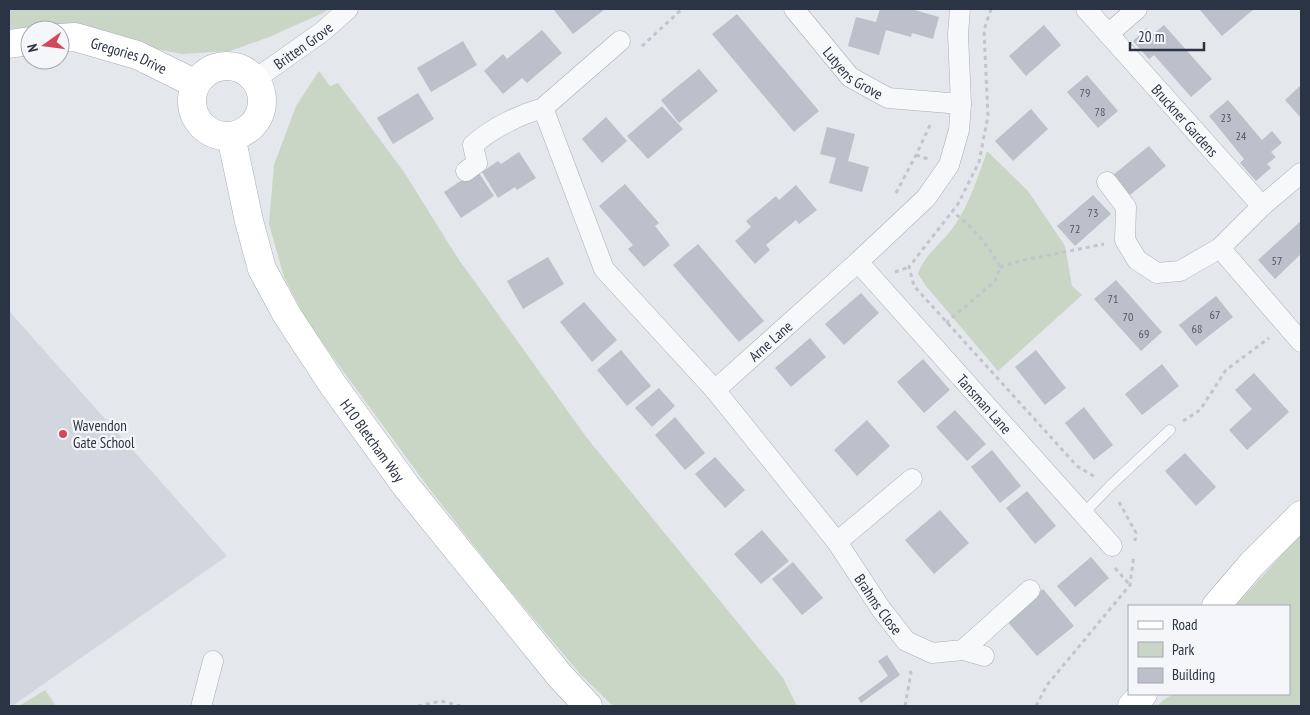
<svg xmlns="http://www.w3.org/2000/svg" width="1310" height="715" font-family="'PT Sans Narrow',sans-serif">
	<rect width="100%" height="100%" fill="#e4e7ec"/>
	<!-- built -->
	<polygon fill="#d2d6de" points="9,311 227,556 12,706 9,706"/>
	<!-- green -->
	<g fill="#c9d6c5">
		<polygon points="9,9 328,9 323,13 269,37 230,51 182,54 60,30 30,30 9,42"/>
		<polygon points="319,71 330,86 338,83 404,172 457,257 587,438 783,678 797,706 613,706 581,675 501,580 428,487 308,323 284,277 269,224 274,165 296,106"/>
		<path d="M987,151L1028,191L1065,246L1072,286L1082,295L998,371L926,286L918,274C925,253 943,243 955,225C970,202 978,177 987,151Z"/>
		<polygon points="1301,534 1301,706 1158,706 1162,701 1173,694 1289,694 1289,606 1235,606"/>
		<polygon points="45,690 56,706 19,706"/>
	</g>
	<!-- building -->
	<g fill="#bbc0ca">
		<polygon points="556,9 605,9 573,34 554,10"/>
		<polygon points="880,9 911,9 939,17 933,39 912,33 911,37 886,30 879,55 848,46 856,17 876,22"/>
		<polygon points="1202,9 1254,9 1222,36 1200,10"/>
		<polygon points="737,14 819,111 794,132 712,34"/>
		<polygon points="1044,25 1061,45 1026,76 1009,56"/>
		<polygon points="1164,25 1212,79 1191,97 1154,55 1149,59 1133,41 1147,28 1153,34"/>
		<polygon points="542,30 562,53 527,83 522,78 503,94 484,71 503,54 507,59"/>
		<polygon points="463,41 477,65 431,92 417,68"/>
		<polygon points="699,69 718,91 679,123 661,100"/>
		<polygon points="1087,75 1118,111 1098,128 1067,92"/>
		<polygon points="1301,85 1301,118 1285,100"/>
		<polygon points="418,93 434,119 393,144 377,118"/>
		<polygon points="1228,100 1262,140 1272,131 1282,143 1271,152 1276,157 1267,164 1271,168 1256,181 1240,163 1244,159 1209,116"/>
		<polygon points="662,106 683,129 648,159 627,136"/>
		<polygon points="1031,109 1048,129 1013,161 995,141"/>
		<polygon points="606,117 627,141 602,163 582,139"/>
		<polygon points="827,127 855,134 848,161 869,167 862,192 829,183 836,158 820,154"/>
		<polygon points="1149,146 1166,166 1130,195 1113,175"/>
		<polygon points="519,152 536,178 517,190 515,187 498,198 482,172 498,161 501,164"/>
		<polygon points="477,170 494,196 461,218 444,192"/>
		<polygon points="625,184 659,223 655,226 670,245 644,267 628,249 633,245 599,206"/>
		<polygon points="796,185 817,210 799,224 796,220 766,245 770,250 755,264 735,241 751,227 746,221 776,196 779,200"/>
		<polygon points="1093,195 1111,214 1075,246 1057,226"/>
		<polygon points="1301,221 1301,254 1275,279 1258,260"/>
		<polygon points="698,244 764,321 739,342 673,265"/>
		<polygon points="548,257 564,284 523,309 507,281"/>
		<polygon points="1116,280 1162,332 1141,351 1094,299"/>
		<polygon points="861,293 879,313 844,345 825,324"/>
		<polygon points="1216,296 1233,317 1196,346 1179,325"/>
		<polygon points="584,302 617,340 592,362 560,322"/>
		<polygon points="810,338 826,357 791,387 775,368"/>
		<polygon points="621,350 651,386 627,406 597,370"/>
		<polygon points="1036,350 1066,388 1045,405 1015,367"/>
		<polygon points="923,359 950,390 924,413 897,382"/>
		<polygon points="1162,364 1179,386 1142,415 1125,394"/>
		<polygon points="1254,373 1289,412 1247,450 1229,430 1252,409 1235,390"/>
		<polygon points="659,388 675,406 652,427 635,408"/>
		<polygon points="1084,407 1113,445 1094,460 1065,423"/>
		<polygon points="955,410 986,444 967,461 936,427"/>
		<polygon points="675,417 705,453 685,470 655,435"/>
		<polygon points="867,420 890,446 857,476 834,450"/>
		<polygon points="992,450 1021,486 1000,503 971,467"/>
		<polygon points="1185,453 1216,487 1196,506 1165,471"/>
		<polygon points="715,457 745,490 725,508 695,474"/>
		<polygon points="1027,491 1056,526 1035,544 1006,508"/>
		<polygon points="940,510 969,543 934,574 905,540"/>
		<polygon points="762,530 789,561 761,584 734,554"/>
		<polygon points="1091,557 1109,578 1075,607 1057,586"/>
		<polygon points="793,562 823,598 802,615 772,579"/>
		<polygon points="1043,589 1074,626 1037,656 1006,620"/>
		<polygon points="887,655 900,675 861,703 858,698 888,676 878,661"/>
	</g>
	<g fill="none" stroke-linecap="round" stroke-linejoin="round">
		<!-- lane casing -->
		<g stroke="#a9aeb7" stroke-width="11">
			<polyline id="lane" points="1084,513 1111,485 1170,430"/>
		</g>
		<!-- street casing -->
		<g stroke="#a9aeb7" stroke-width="21">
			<g id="street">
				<path id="s1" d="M794,9L850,77L888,98L961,104"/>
				<path id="s2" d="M1086,9L1262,206L1301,173"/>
				<polyline points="1108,34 1137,9"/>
				<path id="s3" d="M254,80L322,32L348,9"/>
				<path id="s4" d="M543,108L604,269L715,390L837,542L881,609L906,641L932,653L963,650L1030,590"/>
				<path d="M466,171L477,163L473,145C492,128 519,115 543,108L620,41"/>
				<polyline points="1107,182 1126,207 1125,240 1137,260 1157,273 1180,271 1220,248 1262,206"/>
				<polyline points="1220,248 1301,342"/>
				<path id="s5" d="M858,262L1112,546"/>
				<path id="s6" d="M715,390L858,262L926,198L949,165L959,130L961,104L958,34L960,9"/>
				<polyline points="837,542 912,479"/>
				<polyline points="963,650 984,656"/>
				<polyline points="202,703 213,661"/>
			</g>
		</g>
		<!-- secondary casing -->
		<g stroke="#a9aeb7" stroke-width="29">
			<g id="secondary">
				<path id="s7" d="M60,38L75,37L137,55L196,84"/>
				<polyline points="9,44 30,41"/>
				<circle cx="227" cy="101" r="35"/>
				<path id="s8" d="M231,136L249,221L262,269L287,315L333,385L406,486L560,676L588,706"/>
				<polyline points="1216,606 1252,564 1301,515"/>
				<polyline points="1132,706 1143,694"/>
			</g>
		</g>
		<!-- path -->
		<g stroke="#c2c5cb" stroke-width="3" stroke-dasharray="4 4" stroke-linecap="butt">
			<polyline points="991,9 984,30 988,116 979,162 958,204 909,267 914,286 1077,466 1095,477"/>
			<polyline points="642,46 682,9"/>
			<polyline points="916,155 928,159"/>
			<polyline points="896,193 916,155 931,123"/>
			<polyline points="1000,267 1020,261 1104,244"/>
			<polyline points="895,272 909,267"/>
			<path d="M946,323L995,281L1000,267C988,244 972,227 952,211"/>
			<polyline points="1183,421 1200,410 1226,370 1269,338"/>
			<polyline points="1119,502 1136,533 1135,541"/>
			<polyline points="1115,568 1129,584"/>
			<polyline points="418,706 441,701 460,706"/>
			<polyline points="905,706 911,673 908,668"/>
			<polyline points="1036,706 1047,685 1130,585 1134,555"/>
		</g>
		<!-- lane -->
		<use href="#lane" stroke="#f7f8fa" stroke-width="10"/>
		<!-- street -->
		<use href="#street" stroke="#f7f8fa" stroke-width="20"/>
		<!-- secondary -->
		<use href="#secondary" stroke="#fff" stroke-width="28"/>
	</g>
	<!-- markers -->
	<circle fill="#d1495b" stroke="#f4f6f9" stroke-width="2" cx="63" cy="434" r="5"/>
	<g text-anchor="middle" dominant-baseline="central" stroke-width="4.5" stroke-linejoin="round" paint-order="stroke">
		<!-- number labels -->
		<g font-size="12" fill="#4f5766">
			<text x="1085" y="92">79</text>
			<text x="1100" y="111">78</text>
			<text x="1226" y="117">23</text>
			<text x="1241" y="135">24</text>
			<text x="1093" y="212">73</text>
			<text x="1075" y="228">72</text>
			<text x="1277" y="260">57</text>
			<text x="1113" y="298">71</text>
			<text x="1215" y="314">67</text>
			<text x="1128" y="316">70</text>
			<text x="1197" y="328">68</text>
			<text x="1144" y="333">69</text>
		</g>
		<!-- street labels -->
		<g font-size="15" fill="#2b3445" stroke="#f4f6f9">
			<text stroke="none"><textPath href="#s3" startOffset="60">Britten Grove</textPath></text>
			<text stroke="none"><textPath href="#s7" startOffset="72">Gregories Drive</textPath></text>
			<text stroke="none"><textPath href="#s1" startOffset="88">Lutyens Grove</textPath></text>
			<text stroke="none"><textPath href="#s2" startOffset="149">Bruckner Gardens</textPath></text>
			<text stroke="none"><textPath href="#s6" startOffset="74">Arne Lane</textPath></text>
			<text stroke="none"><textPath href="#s5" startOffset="190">Tansman Lane</textPath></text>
			<text stroke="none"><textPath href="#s8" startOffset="341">H10 Bletcham Way</textPath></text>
			<text stroke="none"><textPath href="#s4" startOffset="606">Brahms Close</textPath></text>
		</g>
		<!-- poi labels -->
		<g font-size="15" fill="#2b3445" stroke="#f4f6f9" text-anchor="start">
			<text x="73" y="425">Wavendon<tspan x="73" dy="17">Gate School</tspan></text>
		</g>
	</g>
	<!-- border -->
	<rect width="1310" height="715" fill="none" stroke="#2b3445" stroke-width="20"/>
	<!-- legend -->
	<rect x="1128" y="605" width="162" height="90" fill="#f4f6f9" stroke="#a4a8b1"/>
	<rect x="1138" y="621" width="25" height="8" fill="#ffffff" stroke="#a4a8b1"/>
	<text x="1172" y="630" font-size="15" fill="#2b3445">Road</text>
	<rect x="1138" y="642" width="25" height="15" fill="#c9d6c5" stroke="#a4a8b1"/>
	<text x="1172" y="655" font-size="15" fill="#2b3445">Park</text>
	<rect x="1138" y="668" width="25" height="15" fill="#bbc0ca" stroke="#a4a8b1"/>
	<text x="1172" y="680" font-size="15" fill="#2b3445">Building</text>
	<!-- north arrow -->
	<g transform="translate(45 45) rotate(256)"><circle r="24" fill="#f4f6f9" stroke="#a4a8b1"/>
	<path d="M0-4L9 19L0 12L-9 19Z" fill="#d1495b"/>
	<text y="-8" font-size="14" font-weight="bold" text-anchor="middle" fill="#2b3445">N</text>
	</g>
	<!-- scale -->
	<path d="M1130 42v8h74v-8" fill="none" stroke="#2b3445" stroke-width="2.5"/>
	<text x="1138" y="42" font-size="15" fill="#2b3445" stroke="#f4f6f9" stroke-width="4" paint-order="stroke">20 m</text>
</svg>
